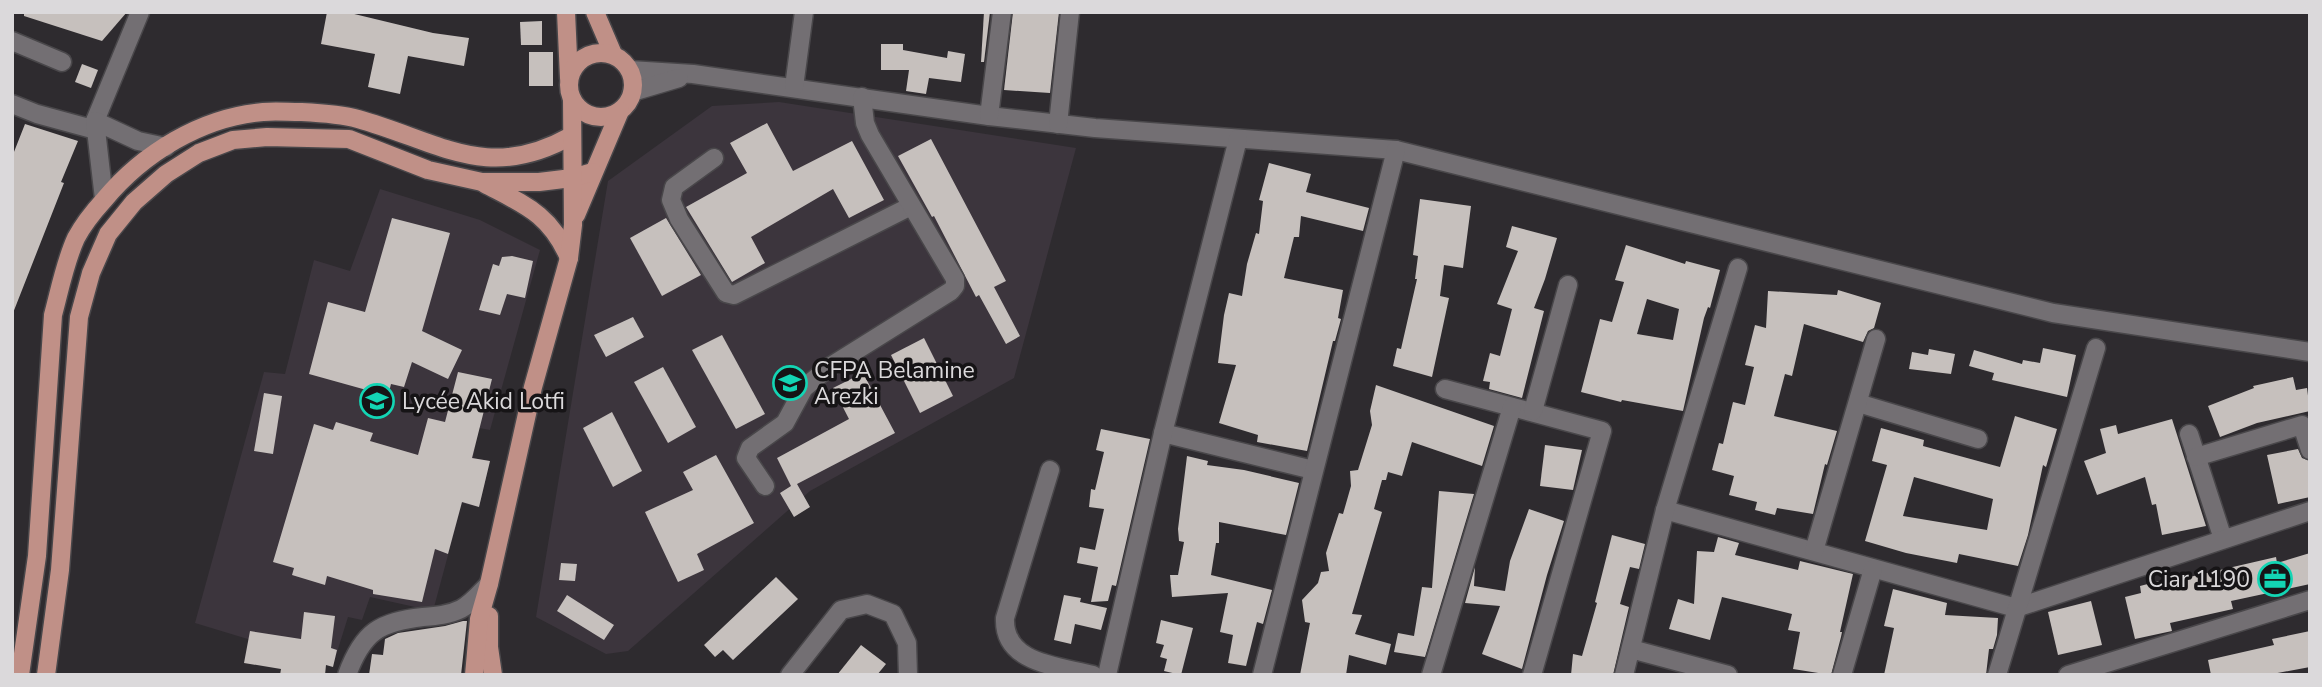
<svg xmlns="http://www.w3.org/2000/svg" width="2322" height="687" font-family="'Nunito Sans',sans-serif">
	<rect width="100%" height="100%" fill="#2e2b2f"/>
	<!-- built -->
	<g fill="#3c353d">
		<polygon points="779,102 1076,148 1014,378 810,491 628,651 606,654 536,617 608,181 712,106"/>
		<polygon points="380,189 480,220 540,250 490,430 479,428 473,458 490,461 479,507 462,503 433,611 370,597 362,620 348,617 333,665 195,623 264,372 285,374 314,260 350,271"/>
	</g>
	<!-- building -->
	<g fill="#c6c0bd" fill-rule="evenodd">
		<polygon points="24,12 127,12 102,41 24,16"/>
		<polygon points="327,12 346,12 433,33 469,38 464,66 408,56 400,94 368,87 375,54 321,44"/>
		<polygon points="984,12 990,12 984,62 981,62"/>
		<polygon points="1013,12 1059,12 1050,93 1004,90"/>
		<polygon points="542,21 542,45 521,45 520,22"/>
		<polygon points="881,44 903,44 903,50 947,58 948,51 965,54 961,82 929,78 926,94 906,91 909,70 881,70"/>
		<rect x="529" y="52" width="24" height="34"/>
		<polygon points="82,64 98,70 91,88 75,82"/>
		<polygon points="767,123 793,171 852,141 884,200 849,218 833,189 751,237 765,263 732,282 686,207 747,173 730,143"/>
		<polygon points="25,124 78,141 61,182 64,183 13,313 12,157"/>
		<polygon points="931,139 1006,281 994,287 1020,336 1006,344 979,295 976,297 934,216 932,217 898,156"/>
		<polygon points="1269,163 1311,174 1306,192 1369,208 1363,231 1301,216 1299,237 1294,237 1284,278 1343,290 1338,318 1341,319 1335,341 1333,341 1307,451 1257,442 1258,435 1219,423 1236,365 1218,363 1224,315 1229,293 1242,296 1247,264 1256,233 1259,234 1263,201 1259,200"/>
		<polygon points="1420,199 1471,206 1463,268 1444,265 1440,296 1449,298 1432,377 1393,366 1397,348 1401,349 1417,279 1415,279 1418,256 1413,255"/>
		<polygon points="392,218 450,233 422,331 462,350 448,379 412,362 404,387 391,384 388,396 309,374 328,302 365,312"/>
		<polygon points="666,218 701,275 662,296 630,238"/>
		<polygon points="1512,226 1557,238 1545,279 1534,308 1544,311 1522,398 1489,389 1490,382 1483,381 1490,353 1500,356 1512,309 1497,304 1518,251 1506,247"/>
		<path d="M1626,245L1685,264L1686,261L1720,270L1710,308L1708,307L1704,318L1683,411L1622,400L1621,402L1581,392L1600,319L1612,322L1624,282L1615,280ZM1647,299L1679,309L1673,340L1637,334Z"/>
		<polygon points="512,256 533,261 525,298 507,294 500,315 479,310 493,264 499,266 502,257"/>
		<polygon points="1838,290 1881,303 1874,328 1868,331 1863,342 1804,324 1792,376 1785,374 1774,416 1837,431 1827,465 1825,464 1813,514 1777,508 1775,515 1755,510 1757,502 1729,495 1734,476 1712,470 1719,443 1723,444 1733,402 1745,405 1754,367 1745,365 1755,325 1766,328 1768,291 1837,295"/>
		<polygon points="633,317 644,337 606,357 594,335"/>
		<polygon points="722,335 765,414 736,429 692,350"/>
		<polygon points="924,338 953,396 920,413 891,355"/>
		<polygon points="2043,348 2076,355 2067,397 1992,380 1994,373 1969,366 1974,350 2022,364 2023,360 2040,363"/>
		<polygon points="1929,349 1955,354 1951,374 1909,369 1912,352 1928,355"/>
		<polygon points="663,367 696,427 668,443 634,382"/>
		<polygon points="458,372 492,379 472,458 490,461 479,507 462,502 448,554 435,549 422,602 373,594 373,590 327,576 325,585 292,575 294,568 273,562 314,424 333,430 336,422 373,433 370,441 418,455 428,418 445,422"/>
		<polygon points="863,373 895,433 797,484 810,507 794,517 780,493 791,486 777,458 849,419 833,388"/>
		<polygon points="2293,377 2296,390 2307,388 2310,411 2257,423 2220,437 2208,406 2254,388 2253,386"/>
		<polygon points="1376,385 1494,426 1482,466 1412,442 1402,476 1388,472 1386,480 1382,480 1374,509 1382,512 1352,614 1362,615 1355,634 1391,644 1386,665 1349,655 1346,675 1300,675 1310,623 1305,622 1302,600 1318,583 1321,572 1329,571 1326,553 1339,513 1343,514 1351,486 1350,471 1358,470 1372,425 1370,411"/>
		<polygon points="264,393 282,396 273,454 254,451"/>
		<polygon points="612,412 642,471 613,487 583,428"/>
		<path d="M2015,416L2057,429L2046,467L2043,465L2028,535L2018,566L1959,554L1957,563L1906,553L1865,541L1887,465L1872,461L1881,428L1924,440L1923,446L2000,467ZM1914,477L1993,499L1987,530L1903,516Z"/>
		<polygon points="2172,419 2206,526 2162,535 2156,504 2152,505 2145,477 2097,495 2084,461 2106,453 2100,429 2116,425 2118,434"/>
		<polygon points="1101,429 1150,439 1116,586 1112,585 1108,601 1091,602 1098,567 1077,563 1080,547 1095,550 1104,509 1089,507 1091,489 1095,490 1104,452 1096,450"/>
		<polygon points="1545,445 1582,450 1573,490 1540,486"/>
		<polygon points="2298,449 2302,458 2310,461 2310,497 2278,504 2267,455"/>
		<polygon points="716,455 754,523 697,554 704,570 678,582 645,512 693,490 683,472"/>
		<polygon points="1187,456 1208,461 1207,465 1244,470 1299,483 1286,535 1219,522 1219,543 1216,543 1211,575 1272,590 1263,624 1257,622 1246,666 1228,663 1233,635 1220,632 1228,593 1172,597 1170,575 1178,575 1184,542 1179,541 1178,529"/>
		<polygon points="1439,491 1474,494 1425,657 1394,652 1398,633 1414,636 1422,587 1432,588"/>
		<polygon points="1529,509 1564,521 1547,575 1522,669 1482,654 1500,606 1465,603 1475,567 1474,586 1505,591 1510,561"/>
		<polygon points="1612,535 1645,544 1639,569 1630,567 1620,604 1629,607 1613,675 1571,675 1573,654 1582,656 1597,603 1595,602"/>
		<polygon points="1718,537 1739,543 1735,555 1798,570 1800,561 1853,574 1840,632 1842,632 1841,637 1831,675 1793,669 1800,632 1788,630 1792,614 1722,597 1710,640 1669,629 1678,599 1694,604 1697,551 1714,552"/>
		<polygon points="2310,553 2310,584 2231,601 2233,609 2170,623 2172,631 2135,639 2125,597 2141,593 2140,586 2167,579 2168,582 2276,557 2277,563"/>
		<polygon points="561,563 577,564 575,581 559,580"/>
		<polygon points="776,577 798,599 733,660 723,650 715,657 704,645"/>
		<polygon points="1893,589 1947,603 1945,615 1998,618 1997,635 1993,649 1989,649 1986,675 1884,675 1894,628 1884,626"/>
		<polygon points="567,595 614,625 604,640 557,611"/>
		<polygon points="1064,595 1081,598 1080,602 1107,608 1101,630 1075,624 1071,644 1054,640"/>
		<polygon points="2091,601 2102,645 2058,655 2048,612"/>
		<polygon points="304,612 335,616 331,648 337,650 333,667 326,665 325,675 280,675 281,669 244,663 250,631 301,639"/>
		<polygon points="1161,620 1193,628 1181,675 1164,671 1167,659 1160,657 1164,645 1156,643"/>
		<polygon points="463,621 467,621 461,675 369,675 372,654 383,655 385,639 398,633 445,626"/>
		<polygon points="2310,631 2310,667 2267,675 2211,675 2208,660 2274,645 2272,639"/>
		<polygon points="861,645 886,664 877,675 837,675"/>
	</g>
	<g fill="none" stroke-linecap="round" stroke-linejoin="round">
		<!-- minor casing -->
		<g stroke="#49474a" stroke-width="21">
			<g id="minor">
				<polyline points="12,41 62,62"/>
				<polyline points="630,70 693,74 989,116 1095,128 1396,150 2053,313 2310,352"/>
				<polyline points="794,87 804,12"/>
				<polyline points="632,92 679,78"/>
				<polyline points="12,104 37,114 96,130"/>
				<polyline points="989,116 1002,12"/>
				<polyline points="95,121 140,12"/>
				<polyline points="1058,124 1070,12"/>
				<polyline points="714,158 674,187 671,200 679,219 726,293 734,295 911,206"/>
				<polyline points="104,199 95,121 138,141 166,147"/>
				<polyline points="1445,389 1602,431 1532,675"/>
				<polyline points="1858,403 1978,439"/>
				<polyline points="1533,411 1568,285"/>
				<polyline points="1163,433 1313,470"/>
				<polyline points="2189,434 2223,539"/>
				<polyline points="2196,457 2302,425 2310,450"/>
				<path d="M1050,470L1005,618C1003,664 1059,666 1093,675"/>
				<polyline points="765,486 746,458 750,448 785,423 804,388 828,368 951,291 955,286 955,279 870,135 865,123 862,97"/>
				<polyline points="1665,510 2016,608 2310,511"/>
				<polyline points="1814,551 1876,339"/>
				<polyline points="1631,649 1728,675"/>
				<path d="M347,675C363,631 380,622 423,617C436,616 449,615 461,609C471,604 481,592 489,584"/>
				<polyline points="790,675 841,610 867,604 893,614 907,643 908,675"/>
				<polyline points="1107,675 1163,433 1238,139"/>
				<polyline points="1262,675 1396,150"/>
				<polyline points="1431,675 1512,407"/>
				<polyline points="1624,675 1665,510 1738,268"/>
				<polyline points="1842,675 1873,569"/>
				<polyline points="1997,675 2096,348"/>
				<polyline points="2068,675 2310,600"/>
			</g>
		</g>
		<!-- major casing -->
		<g stroke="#49474a" stroke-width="21">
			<g id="major">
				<polyline points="566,12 569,78"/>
				<polyline points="595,12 613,54"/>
				<circle cx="601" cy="85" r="32"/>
				<path d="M485,184C525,205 550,214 569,258"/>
				<polyline points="576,215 620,111"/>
				<polyline points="489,616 489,647 493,675"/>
				<path d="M20,675L37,556L53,315C60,289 65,262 76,238C83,225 94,211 104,200C143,153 202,117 263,112C275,111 288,112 300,112C319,113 340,114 358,119C440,142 487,183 571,136"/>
				<polyline points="46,675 60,570 79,317 91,273 108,234 134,202 166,174 199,153 233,140 267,137 349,139 428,170 482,182 539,182 572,178 593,172"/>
				<polyline points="474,675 479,619 489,584 533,387 569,258 573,225 572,99"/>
			</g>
		</g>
		<!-- minor -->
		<use href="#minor" stroke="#736f73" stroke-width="18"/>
		<!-- major -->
		<use href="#major" stroke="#c09087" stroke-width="18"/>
	</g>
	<!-- icons -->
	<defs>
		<g id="university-ring" transform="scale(1.75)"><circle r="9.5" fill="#161416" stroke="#13d5b4" stroke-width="1.5"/><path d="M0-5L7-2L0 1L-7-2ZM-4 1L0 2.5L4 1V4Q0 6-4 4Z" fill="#13d5b4"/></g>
		<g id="school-ring" transform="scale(1.75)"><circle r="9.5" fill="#161416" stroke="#13d5b4" stroke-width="1.5"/><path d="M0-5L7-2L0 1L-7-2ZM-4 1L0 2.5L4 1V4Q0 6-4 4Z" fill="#13d5b4"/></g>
		<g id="office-ring" transform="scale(1.75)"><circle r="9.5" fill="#161416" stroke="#13d5b4" stroke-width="1.5"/><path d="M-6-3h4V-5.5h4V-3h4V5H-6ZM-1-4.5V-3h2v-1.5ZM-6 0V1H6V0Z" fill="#13d5b4"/></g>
	</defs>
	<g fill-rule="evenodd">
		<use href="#university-ring" x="790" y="383"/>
		<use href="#school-ring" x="377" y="401"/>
		<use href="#office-ring" x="2275" y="579"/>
	</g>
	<g text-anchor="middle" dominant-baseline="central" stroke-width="7" stroke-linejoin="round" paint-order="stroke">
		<!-- poi labels -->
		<g font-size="23" fill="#dbd9db" stroke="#161416" text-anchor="start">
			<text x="814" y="370">CFPA Belamine<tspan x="814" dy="26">Arezki</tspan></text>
			<text x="402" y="401">Lycée Akid Lotfi</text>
			<text x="2250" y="579" text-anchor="end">Ciar 1190</text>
		</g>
	</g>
	<!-- border -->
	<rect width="2322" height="687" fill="none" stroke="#dbd9db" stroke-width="28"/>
</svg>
